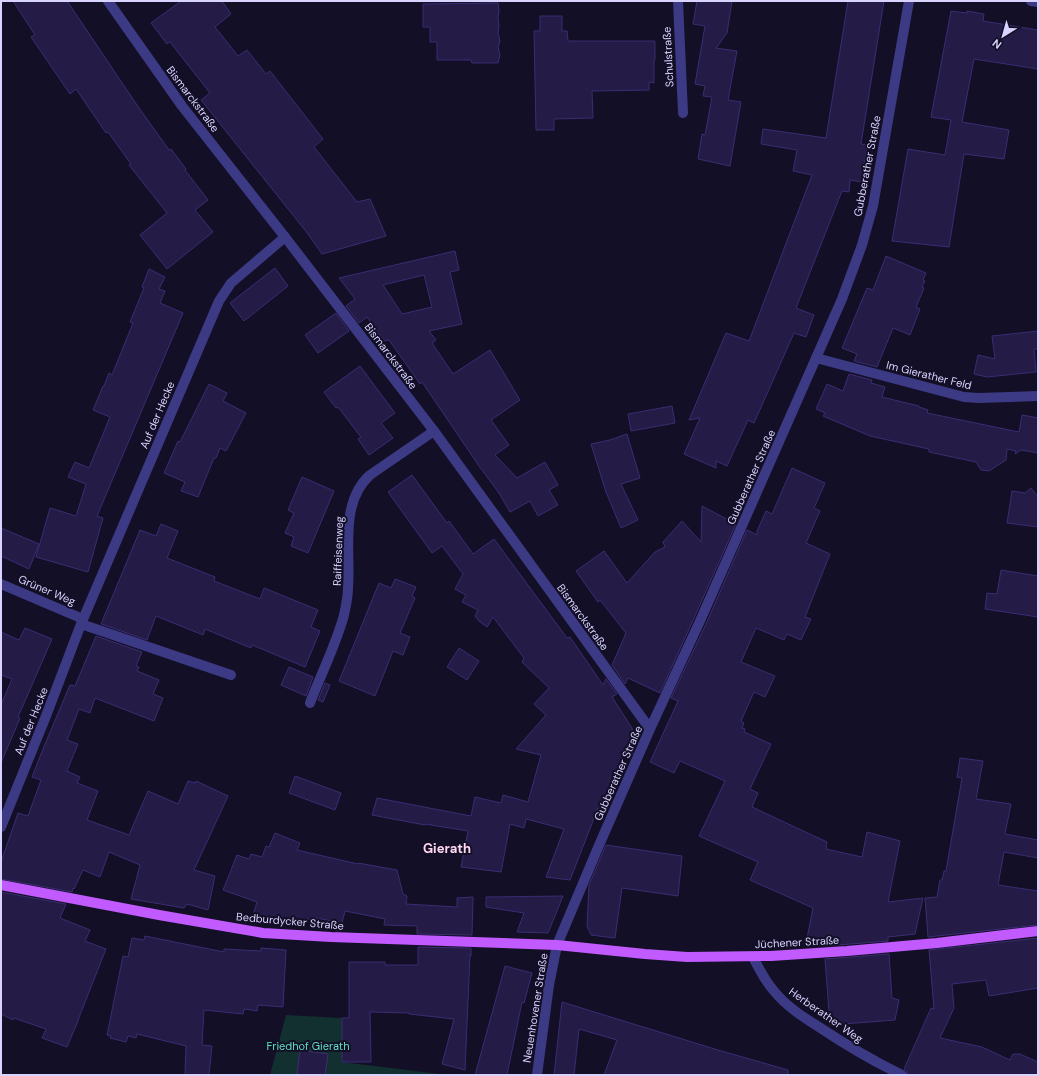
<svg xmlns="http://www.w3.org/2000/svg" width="1039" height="1076" font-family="'DM Sans',sans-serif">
	<rect width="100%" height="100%" fill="#130f26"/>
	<!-- green -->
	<polygon fill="#12302f" points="286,1015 342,1018 342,1062 448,1075 270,1075"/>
	<!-- building -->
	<g fill="#241b47" stroke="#3b2d73" fill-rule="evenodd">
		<polygon points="13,1 67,1 139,108 169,150 171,149 186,169 185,170 208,200 195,210 213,232 167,269 140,235 167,213 129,165 131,164 108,132 106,133 76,89 70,94 31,37 35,35"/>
		<polygon points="181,1 222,1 231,14 215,27 238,56 247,50 266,74 270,71 323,139 314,147 357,202 370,199 386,236 322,254 308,234 201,100 210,93 170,42 167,44 151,23"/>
		<polygon points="697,1 732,1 727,33 716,48 737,51 728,100 741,102 730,166 698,159 702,134 705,135 712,97 703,96 705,86 695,84 705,26 693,24"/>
		<polygon points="848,1 884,1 861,144 867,145 862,182 850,180 849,192 842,191 796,308 814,315 806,337 794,333 754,423 748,420 727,466 716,461 716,468 684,454 700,418 689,420 726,333 749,341 812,175 793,171 797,150 761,144 763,129 826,138"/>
		<polygon points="498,3 499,11 498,18 499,26 498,33 500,41 498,47 500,55 498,63 472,63 471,60 437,60 437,42 430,42 430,27 423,27 423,4"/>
		<polygon points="951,11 967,13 967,11 984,14 983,21 1038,30 1038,69 974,59 962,122 1009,130 1004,159 964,154 949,247 892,241 908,149 945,155 951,120 931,117"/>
		<polygon points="540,16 562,16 562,31 567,31 568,41 655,41 655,60 654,60 654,83 649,82 649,90 592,91 593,118 554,119 554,130 536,130 534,31 540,31"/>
		<path d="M455,251L459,270L450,272L462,324L429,331L436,340L432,343L453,374L490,350L520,400L491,420L509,445L495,455L517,478L545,462L558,485L549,490L558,505L538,516L530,501L510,512L499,493L479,466L422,382L420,384L389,340L384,341L367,317L359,323L346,306L355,299L339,278ZM424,275L432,307L402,314L383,285Z"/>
		<polygon points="886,256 926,273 923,280 925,281 922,287 924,288 916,307 920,309 910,335 893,328 877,367 854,361 857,354 842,348 867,288 873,290"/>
		<polygon points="275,268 288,286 244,321 230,303"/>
		<polygon points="149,269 165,277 159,289 165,291 160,303 183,313 97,516 103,518 88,572 36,557 50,508 76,516 86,484 68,477 75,462 89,468 110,417 93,410 103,386 104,386 109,373 112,375 133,323 130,322 144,288 142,287"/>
		<polygon points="336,313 349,331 318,353 305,335"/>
		<polygon points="1038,331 1038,349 1034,349 1036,372 987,377 974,374 978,355 995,359 992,336"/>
		<polygon points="360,366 395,413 381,423 393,438 369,455 358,439 361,437 338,407 336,408 324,392"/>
		<polygon points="849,374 872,380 871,383 885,387 882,397 919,406 919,407 928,410 927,413 1019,432 1022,415 1038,418 1038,453 1021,450 1015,454 1016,451 1007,449 1006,460 989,471 981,470 976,462 929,452 929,449 870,436 823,416 825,413 816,409 827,384 843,391"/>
		<polygon points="209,384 227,393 223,401 246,413 226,451 220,448 216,458 214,458 198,497 181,491 185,482 164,473 178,441 180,442"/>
		<polygon points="672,406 675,423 631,431 628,414"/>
		<polygon points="627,434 640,478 621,484 638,520 621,528 606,492 591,444 610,440"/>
		<polygon points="792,468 825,483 814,508 820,511 806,543 830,554 805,617 811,619 801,640 787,634 784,640 756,628 741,662 775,676 765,697 754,692 741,721 744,723 742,728 745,729 744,732 771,744 750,789 758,793 752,807 827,842 826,849 862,857 867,832 900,841 888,902 923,898 915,934 888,937 888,941 825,946 824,942 806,943 813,908 750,880 758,862 699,836 725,781 680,761 674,773 650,762 678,701 671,698 706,624 747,530 757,535 757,531 766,511 772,514"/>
		<polygon points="412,475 447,523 449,521 473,554 494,539 567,638 570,637 603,685 606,679 617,694 612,697 632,728 634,750 632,754 625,751 600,809 598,808 570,880 546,877 564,829 526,819 524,828 510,824 501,872 461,867 468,831 425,824 425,825 372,815 377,798 471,816 475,797 501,803 503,795 528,802 541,755 516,749 546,715 534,704 549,688 522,662 524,658 493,617 487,627 479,621 475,616 478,610 462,602 466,595 455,589 463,574 442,546 432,553 388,492"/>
		<polygon points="302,477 334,491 308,553 291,546 294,537 285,533 294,513 288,510"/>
		<polygon points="1031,488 1038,497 1038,527 1007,523 1012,491 1025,493"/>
		<polygon points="702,506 736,524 694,618 660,693 628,678 625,684 612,665 626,633 600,600 598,602 576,571 604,551 627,583 655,552 665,547 663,542 682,521 701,542"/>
		<polygon points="161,524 178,531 167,558 215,577 214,581 260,599 264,588 318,610 311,627 320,631 305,667 252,645 251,648 205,629 203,635 156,616 147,640 101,624 140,530 156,536"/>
		<polygon points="1,528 39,544 29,569 1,556"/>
		<polygon points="1001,570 1038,576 1038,617 985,609 987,593 997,594"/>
		<polygon points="395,579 416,587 412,596 415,598 400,633 410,637 403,655 393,651 375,696 339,681 379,583 391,588"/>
		<polygon points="25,628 52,639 18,717 20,718 1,763 1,705 12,679 1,675 1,632 19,640"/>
		<polygon points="96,636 142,652 136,666 139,667 137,671 159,680 153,694 163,698 154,721 95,698 90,713 79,709 67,740 78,744 67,771 80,777 77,783 98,791 87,820 129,835 148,791 178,804 188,781 195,783 196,781 228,796 194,870 215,876 208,910 187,904 184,908 131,899 140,865 109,852 100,877 83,870 74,889 73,888 72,892 1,879 1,862 18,813 28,816 41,780 32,777 43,749 70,685 75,686"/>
		<polygon points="459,648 479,661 467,680 447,667"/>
		<polygon points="289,667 313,677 306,696 281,685"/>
		<polygon points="325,683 330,685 323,702 318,700"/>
		<polygon points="960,758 983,761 976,799 1011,804 1005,834 1038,840 1038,858 1004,852 998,885 1038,891 1038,925 928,937 925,898 937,897 940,880 942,880 944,871 946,871 962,778 957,777"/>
		<polygon points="295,776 341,793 335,810 289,793"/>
		<polygon points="275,833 300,843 297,850 358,864 358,863 397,870 403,894 407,896 406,904 457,907 457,898 473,897 472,935 417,934 417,926 384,925 385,919 345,911 342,923 316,918 316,921 306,919 305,922 287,921 287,924 253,915 257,902 223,890 237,855 249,859 251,854 262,857 266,846 269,847"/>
		<polygon points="606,845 682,856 678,896 622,888 615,938 591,935 587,926 589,885"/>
		<polygon points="1,892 66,904 60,918 90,930 85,941 106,949 78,1020 78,1021 67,1047 42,1038 46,1029 14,1018 13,1020 1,1014"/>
		<polygon points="563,896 548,933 517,932 524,913 486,907 486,897"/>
		<polygon points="145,936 224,952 224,949 261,951 261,948 286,950 283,1007 258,1005 257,1011 244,1009 243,1014 204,1010 202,1045 212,1046 209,1075 185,1075 186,1046 137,1034 136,1038 128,1036 126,1042 110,1038 111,1036 107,1035 123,956 128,957 132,938 144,940"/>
		<polygon points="1038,938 1038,988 989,996 986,980 952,984 954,1008 940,1038 982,1047 1010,1060 1013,1054 1020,1054 1038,1062 1038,1075 908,1075 907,1071 904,1069 931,1008 934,1009 929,950"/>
		<polygon points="418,947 471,948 471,956 470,955 465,1070 442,1064 454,1019 409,1014 409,1013 370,1012 371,1062 342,1062 342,1018 349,1018 349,962 385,962 385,965 418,965"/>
		<polygon points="889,954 892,998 899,1000 895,1020 830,1025 825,959"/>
		<polygon points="505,966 532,973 524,1003 522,1002 507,1075 475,1075"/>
		<polygon points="562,1002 718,1050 788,1070 788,1075 604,1075 617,1040 579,1029 574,1075 554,1075"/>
		<polygon points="300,1050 328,1054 325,1075 297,1075"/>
	</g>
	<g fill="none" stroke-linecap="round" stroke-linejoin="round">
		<!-- minor -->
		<g stroke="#3d3a85" stroke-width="10">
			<polyline points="108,1 182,106 285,237 434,431 650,729"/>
			<polyline points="678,1 683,113"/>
			<polyline points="1031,1 1038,2"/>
			<polyline points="816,358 964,397 978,398 1038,396"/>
			<polyline points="1,584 83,619"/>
			<polyline points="81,624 231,675"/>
			<path d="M310,703C321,674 336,645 344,615C346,606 348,597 348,588C351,552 339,503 370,475L434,431"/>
			<polyline points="1,827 46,716 81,624 219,301 231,283 285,237"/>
			<path d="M753,957C759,969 765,981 774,991C786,1006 803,1017 819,1027C846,1045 873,1061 902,1075"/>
			<polyline points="537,1075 549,985 557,945 600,843 650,729 700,621 816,358 842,299 862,245 873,206 909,1"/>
		</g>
		<!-- major -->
		<polyline stroke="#c25bff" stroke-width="10" points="1,885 159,915 263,933 331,937 557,945 645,954 687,957 771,956 847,951 937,943 1038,931"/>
	</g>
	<g text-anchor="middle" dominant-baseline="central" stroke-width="4" stroke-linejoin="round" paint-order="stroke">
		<!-- street labels -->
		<g font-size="11" fill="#d9d4ff" stroke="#130f26">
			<text transform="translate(668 57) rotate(-93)">Schulstraße</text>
			<text transform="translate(193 99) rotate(53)">Bismarckstraße</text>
			<text transform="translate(867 166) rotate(-79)">Gubberather Straße</text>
			<text transform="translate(391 356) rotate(53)">Bismarckstraße</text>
			<text transform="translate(929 375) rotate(14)">Im Gierather Feld</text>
			<text transform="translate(157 415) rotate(-67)">Auf der Hecke</text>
			<text transform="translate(751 477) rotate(-66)">Gubberather Straße</text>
			<text transform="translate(338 551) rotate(-88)">Raiffeisenweg</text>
			<text transform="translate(47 590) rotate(23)">Grüner Weg</text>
			<text transform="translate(583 617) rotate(54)">Bismarckstraße</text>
			<text transform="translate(31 721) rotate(-68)">Auf der Hecke</text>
			<text transform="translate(618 773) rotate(-66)">Gubberather Straße</text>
			<text transform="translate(290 921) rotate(5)">Bedburdycker Straße</text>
			<text transform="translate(797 942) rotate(-3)">Jüchener Straße</text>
			<text transform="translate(535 1008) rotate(-81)">Neuenhovener Straße</text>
			<text transform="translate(826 1015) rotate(35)">Herberather Weg</text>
		</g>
		<!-- park labels -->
		<g font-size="11" fill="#5fe0c0" stroke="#130f26">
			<text x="308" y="1046">Friedhof Gierath</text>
		</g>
		<!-- quarter labels -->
		<g font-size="13" font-weight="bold" fill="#ffd6f0" stroke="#130f26">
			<text x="447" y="848">Gierath</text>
		</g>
	</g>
	<!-- border -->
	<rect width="1039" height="1076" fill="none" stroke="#d9d4ff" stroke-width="4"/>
	<!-- north arrow -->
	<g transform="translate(1003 36) rotate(217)" stroke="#130f26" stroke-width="3" paint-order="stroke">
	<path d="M0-3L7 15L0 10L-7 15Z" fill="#d9d4ff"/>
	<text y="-6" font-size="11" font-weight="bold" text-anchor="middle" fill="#d9d4ff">N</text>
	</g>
</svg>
